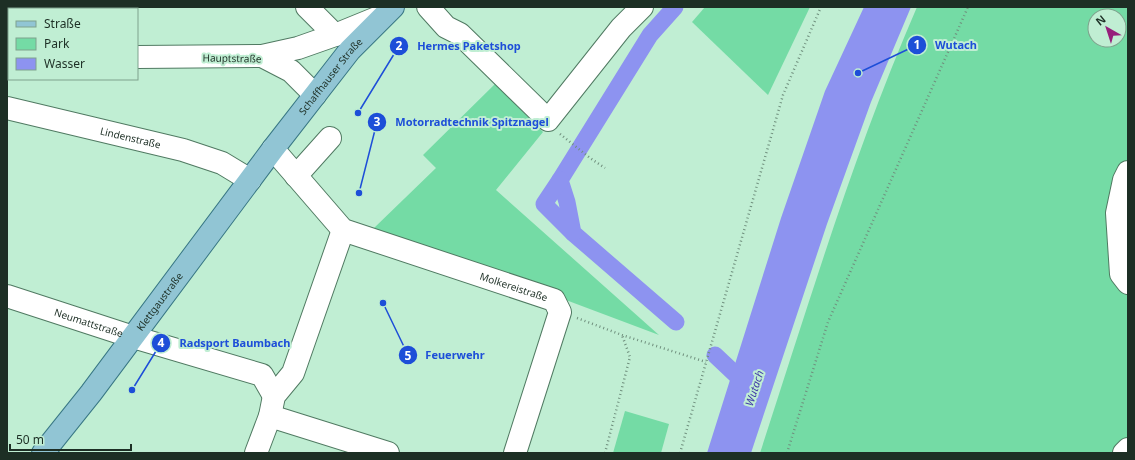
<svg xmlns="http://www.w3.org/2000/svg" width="1135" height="460" font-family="'Noto Sans',sans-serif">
	<rect width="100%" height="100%" fill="#c0eed3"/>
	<!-- green -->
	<g fill="#74dba5" fill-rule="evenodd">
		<polygon points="705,7 810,7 768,95 692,22"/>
		<path d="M917,7H1128V453H760C809,303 854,152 917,7ZM1095,16H1119V40H1095Z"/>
		<polygon points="495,84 543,132 496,190 659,335 374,228 436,168 423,155"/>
		<polygon points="625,411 669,424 661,453 613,453"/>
	</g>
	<!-- water -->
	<polygon fill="#8d93f0" points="864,7 911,7 871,102 827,224 751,453 707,453 781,218 825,91"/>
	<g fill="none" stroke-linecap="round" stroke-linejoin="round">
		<!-- canal -->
		<g stroke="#8d93f0" stroke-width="17">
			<polyline points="675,7 650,35 560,180 567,202 573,233 676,322"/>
			<polyline points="560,180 544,204 573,233"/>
			<polyline points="715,355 750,388"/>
		</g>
		<!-- minor casing -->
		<g stroke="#507a62" stroke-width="24">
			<g id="minor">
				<polyline points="307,7 335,35"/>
				<polyline points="428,7 446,27 460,34 548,120 621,28 642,7"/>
				<polyline points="38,9 41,7"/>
				<polyline points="7,54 9,50"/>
				<polyline points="262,56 298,48 335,35 384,15"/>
				<polyline points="137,57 262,56 291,71 315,95"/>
				<path id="s1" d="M7,108L183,150L222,163L250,180"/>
				<path id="s2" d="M273,149L343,230L554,300L560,312L515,453"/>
				<polyline points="1128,172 1124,180 1117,213 1121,274 1128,283"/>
				<polyline points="296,176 330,138"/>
				<path id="s3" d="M7,296L133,337L262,375L274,396"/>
				<polyline points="270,416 388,453"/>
				<polyline points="256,453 270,416 274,396 293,373 343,230"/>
				<polyline points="1124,453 1128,449"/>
			</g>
		</g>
		<!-- major casing -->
		<g stroke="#387784" stroke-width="24">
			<g id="major">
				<path id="s4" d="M43,453L91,393L273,149L350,50L393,7"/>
			</g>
		</g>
		<!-- path -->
		<g stroke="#70907e" stroke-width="2.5" stroke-dasharray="1 3" stroke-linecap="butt">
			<polyline points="560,134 590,158 605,168"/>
			<polyline points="577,318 622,335 706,362"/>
			<polyline points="605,453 630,357 622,335"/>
			<polyline points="680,453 783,95 821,7"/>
			<polyline points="787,453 828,322 968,7"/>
		</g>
		<!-- minor -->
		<use href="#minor" stroke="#fff" stroke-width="22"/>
		<!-- major -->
		<use href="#major" stroke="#91c5d4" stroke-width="22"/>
	</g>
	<g text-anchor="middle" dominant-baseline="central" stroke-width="4" stroke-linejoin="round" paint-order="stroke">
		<!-- street labels -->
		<g font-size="10" fill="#1d2f25" stroke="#c0eed3">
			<text transform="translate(232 58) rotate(1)">Hauptstraße</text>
			<text stroke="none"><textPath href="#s4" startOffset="474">Schaffhauser Straße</textPath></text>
			<text stroke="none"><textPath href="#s1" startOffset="127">Lindenstraße</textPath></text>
			<text stroke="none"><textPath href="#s2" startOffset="287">Molkereistraße</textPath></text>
			<text stroke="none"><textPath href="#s4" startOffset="191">Klettgaustraße</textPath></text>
			<text stroke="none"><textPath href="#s3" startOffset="86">Neumattstraße</textPath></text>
		</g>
		<!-- water labels -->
		<g font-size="11" font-style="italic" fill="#423da7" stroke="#c0eed3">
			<text transform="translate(754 388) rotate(-72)">Wutach</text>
		</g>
	</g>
	<!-- callouts -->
	<path fill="none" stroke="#1d4ed8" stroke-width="1.5" d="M858 73L917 45M358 113L399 46M359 193L377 122M132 390L161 343M383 303L408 355"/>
	<g fill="#1d4ed8" stroke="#c0eed3" stroke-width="1.5">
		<circle cx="858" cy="73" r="4"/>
		<circle cx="358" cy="113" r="4"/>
		<circle cx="359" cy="193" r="4"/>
		<circle cx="132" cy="390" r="4"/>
		<circle cx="383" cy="303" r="4"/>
		<circle cx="917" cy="45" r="10"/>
		<circle cx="399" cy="46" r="10"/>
		<circle cx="377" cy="122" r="10"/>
		<circle cx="161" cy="343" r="10"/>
		<circle cx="408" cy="355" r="10"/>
	</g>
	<g font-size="12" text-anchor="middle" font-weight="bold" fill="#fff">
		<text x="917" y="49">1</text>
		<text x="399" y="50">2</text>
		<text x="377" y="126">3</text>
		<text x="161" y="347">4</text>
		<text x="408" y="360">5</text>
	</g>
	<g font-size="11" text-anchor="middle" font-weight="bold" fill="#1d4ed8" stroke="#c0eed3" stroke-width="4" stroke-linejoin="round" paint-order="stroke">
		<text x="956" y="49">Wutach</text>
		<text x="469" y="50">Hermes Paketshop</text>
		<text x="472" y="126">Motorradtechnik Spitznagel</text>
		<text x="235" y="347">Radsport Baumbach</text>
		<text x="455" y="359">Feuerwehr</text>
	</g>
	<!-- border -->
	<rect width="1135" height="460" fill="none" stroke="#1d2f25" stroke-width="16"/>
	<!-- legend -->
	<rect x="8" y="8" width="130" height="72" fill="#c0eed3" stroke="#7fa28d"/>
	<rect x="16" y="21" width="20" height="6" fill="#91c5d4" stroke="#7fa28d"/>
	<text x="44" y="28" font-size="12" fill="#1d2f25">Straße</text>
	<rect x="16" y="38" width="20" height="12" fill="#74dba5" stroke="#7fa28d"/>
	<text x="44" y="48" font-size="12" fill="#1d2f25">Park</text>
	<rect x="16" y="58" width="20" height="12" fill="#8d93f0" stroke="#7fa28d"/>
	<text x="44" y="68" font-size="12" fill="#1d2f25">Wasser</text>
	<!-- north arrow -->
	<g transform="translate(1107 28) rotate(321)"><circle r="19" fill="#c0eed3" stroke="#7fa28d"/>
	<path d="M0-3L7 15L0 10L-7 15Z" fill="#961f7b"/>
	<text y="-6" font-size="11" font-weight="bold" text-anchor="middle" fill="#1d2f25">N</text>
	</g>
	<!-- scale -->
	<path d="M10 444v6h121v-6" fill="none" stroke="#1d2f25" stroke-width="2"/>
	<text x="16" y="444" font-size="12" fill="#1d2f25" stroke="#c0eed3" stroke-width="3" paint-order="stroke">50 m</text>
</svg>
